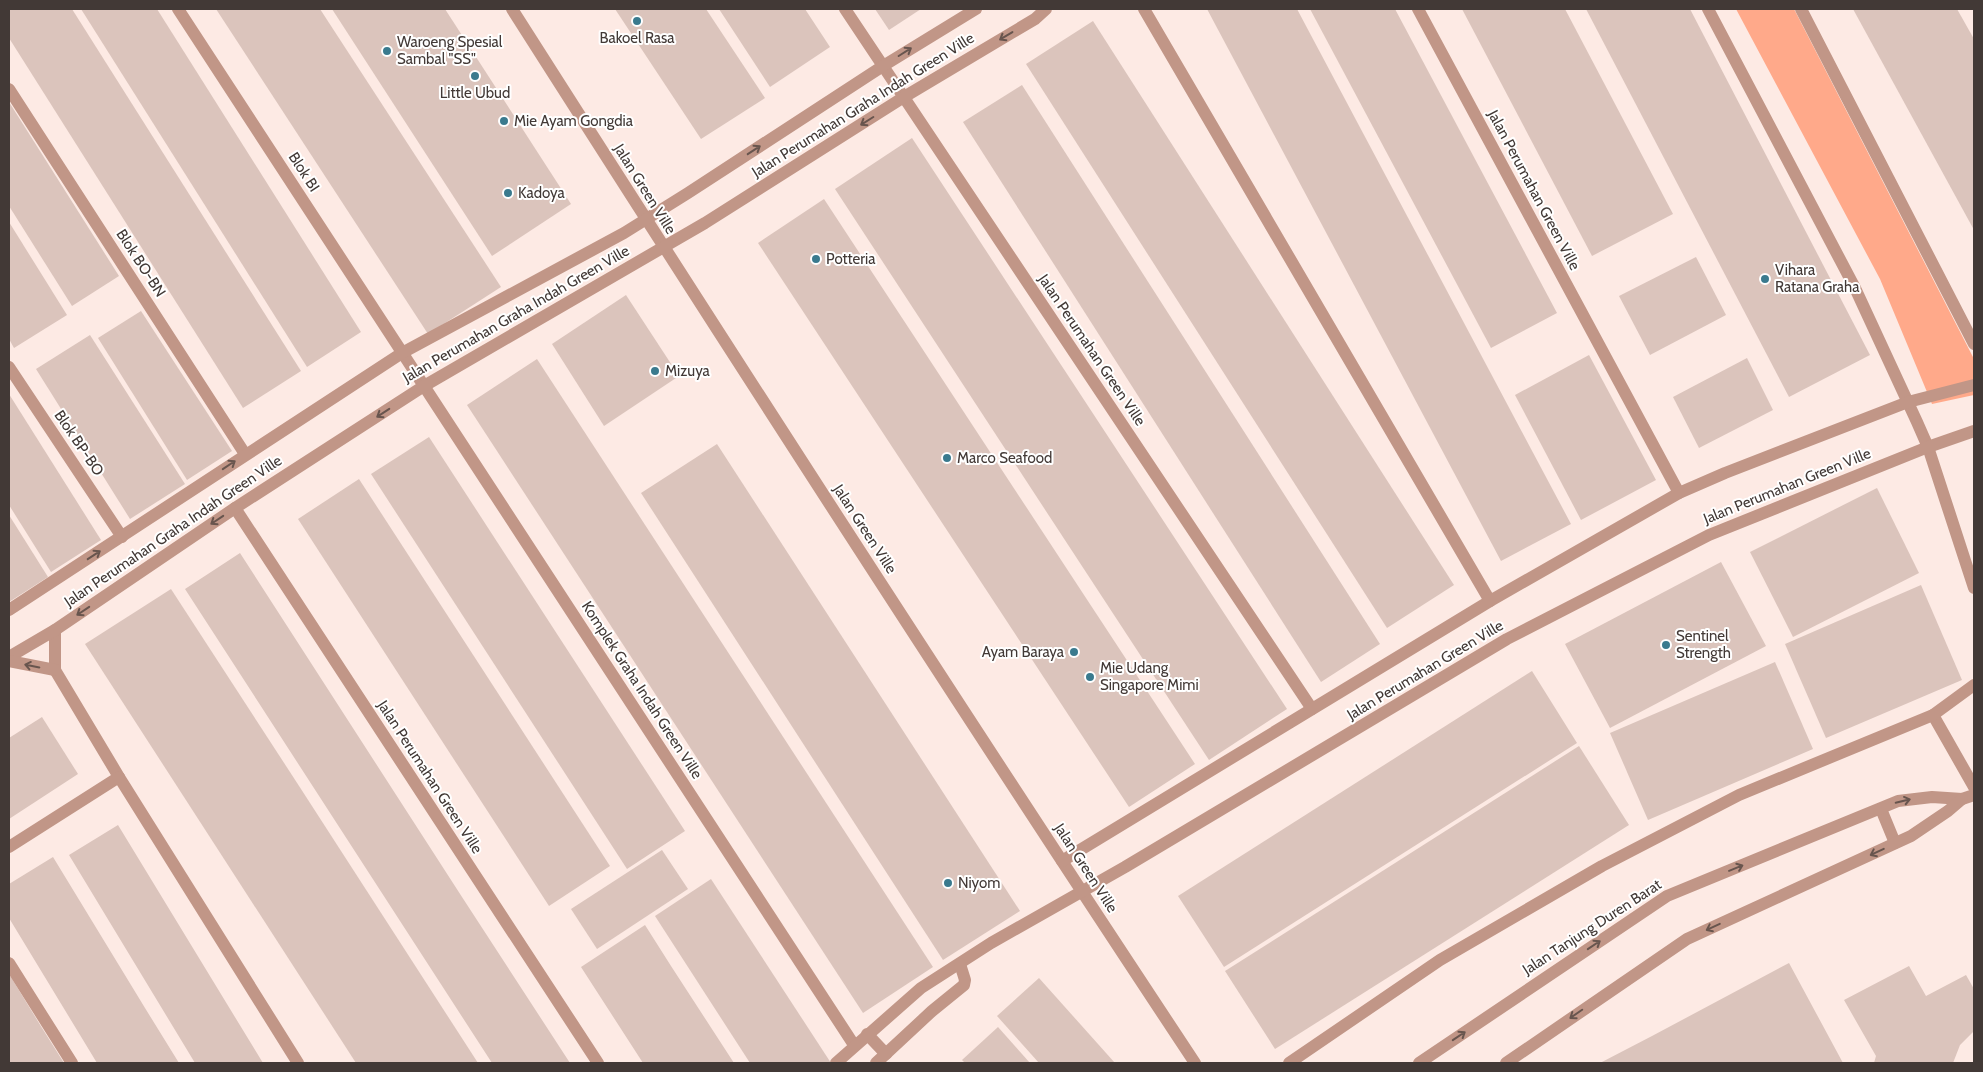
<svg xmlns="http://www.w3.org/2000/svg" width="1983" height="1072" font-family="Cabin,sans-serif">
	<rect width="100%" height="100%" fill="#fdeae4"/>
	<!-- green -->
	<polygon fill="#ffa98a" points="1736,9 1794,9 1974,359 1974,395 1932,404 1880,279"/>
	<!-- building -->
	<g fill="#dbc4bc">
		<polygon points="9,9 72,9 301,371 243,408 9,38"/>
		<polygon points="81,9 157,9 361,332 307,367"/>
		<polygon points="216,9 320,9 501,287 428,334"/>
		<polygon points="332,9 445,9 571,204 492,256"/>
		<polygon points="615,9 706,9 765,98 701,139"/>
		<polygon points="719,9 805,9 830,47 770,87"/>
		<polygon points="875,9 921,9 889,30"/>
		<polygon points="1207,9 1297,9 1571,524 1501,561"/>
		<polygon points="1310,9 1395,9 1557,313 1491,348"/>
		<polygon points="1462,9 1565,9 1673,214 1592,256"/>
		<polygon points="1586,9 1690,9 1870,355 1789,397"/>
		<polygon points="1853,9 1957,9 1974,39 1974,230"/>
		<polygon points="1093,21 1454,585 1387,628 1026,64"/>
		<polygon points="1022,85 1380,644 1321,682 963,122"/>
		<polygon points="9,102 119,276 72,306 9,206"/>
		<polygon points="912,138 1287,709 1209,760 835,189"/>
		<polygon points="824,199 1195,764 1129,807 758,243"/>
		<polygon points="9,222 67,315 14,348 9,339"/>
		<polygon points="1696,257 1726,315 1650,355 1619,296"/>
		<polygon points="626,295 679,376 604,426 552,344"/>
		<polygon points="141,311 232,451 187,480 98,338"/>
		<polygon points="90,335 185,484 130,519 36,369"/>
		<polygon points="1589,355 1656,480 1581,520 1515,395"/>
		<polygon points="1747,358 1773,410 1699,448 1673,397"/>
		<polygon points="537,359 933,967 863,1013 467,405"/>
		<polygon points="9,394 101,540 51,572 9,505"/>
		<polygon points="429,437 685,831 627,869 371,474"/>
		<polygon points="717,444 1020,911 943,960 641,493"/>
		<polygon points="359,479 610,866 549,906 298,519"/>
		<polygon points="1877,488 1919,573 1793,637 1750,552"/>
		<polygon points="9,515 48,577 9,602"/>
		<polygon points="240,553 462,897 570,1063 492,1063 185,589"/>
		<polygon points="1721,562 1766,646 1610,728 1565,644"/>
		<polygon points="1921,585 1962,680 1826,738 1785,644"/>
		<polygon points="171,589 301,789 478,1063 356,1063 215,845 85,644"/>
		<polygon points="1775,662 1813,749 1648,820 1610,733"/>
		<polygon points="1532,671 1577,743 1224,967 1178,896"/>
		<polygon points="42,717 78,774 9,819 9,738"/>
		<polygon points="1579,746 1629,825 1275,1049 1225,971"/>
		<polygon points="118,825 227,1004 263,1063 195,1063 69,855"/>
		<polygon points="662,850 688,889 597,949 571,909"/>
		<polygon points="53,857 145,1008 179,1063 97,1063 9,918 9,884"/>
		<polygon points="711,879 831,1063 750,1063 655,916"/>
		<polygon points="645,925 671,966 734,1063 643,1063 581,967"/>
		<polygon points="1789,963 1843,1063 1600,1063 1652,1036"/>
		<polygon points="1909,966 1926,996 1966,975 1974,989 1974,1031 1960,1045 1953,1063 1874,1063 1876,1056 1844,1000"/>
		<polygon points="9,974 42,1028 64,1063 9,1063"/>
		<polygon points="1039,978 1115,1063 1039,1063 997,1016"/>
		<polygon points="998,1027 1030,1063 965,1063 962,1060"/>
	</g>
	<g fill="none" stroke-linecap="round" stroke-linejoin="round">
		<!-- minor -->
		<g stroke="#c19687" stroke-width="12">
			<polyline points="178,9 854,1045"/>
			<path d="M512,9C737,362 964,714 1195,1063"/>
			<polyline points="845,9 1312,709"/>
			<polyline points="1144,9 1490,601"/>
			<polyline points="1418,9 1679,493"/>
			<polyline points="1708,9 1855,288 1917,422 1928,447 1974,588"/>
			<polyline points="1801,9 1974,344"/>
			<polyline points="9,89 245,454"/>
			<polyline points="9,367 122,537"/>
			<polyline points="235,508 598,1063"/>
			<polyline points="9,610 402,353 624,233 688,193 883,66 976,9"/>
			<polyline points="55,630 55,670 119,777 298,1063"/>
			<polyline points="9,657 55,630 235,508 424,386 705,223 904,97 1035,19 1046,9"/>
			<polyline points="9,661 55,670"/>
			<polyline points="1933,715 1974,787"/>
			<polyline points="1881,809 1895,843"/>
			<polyline points="9,847 119,777"/>
			<polyline points="1062,861 1490,601 1679,493 1725,473 1908,402 1974,385"/>
			<polyline points="9,963 72,1063"/>
			<polyline points="867,1034 886,1054"/>
			<polyline points="836,1063 921,988 991,943 1125,867 1507,639 1709,535 1928,447 1974,431"/>
			<polyline points="876,1063 932,1011 964,985 965,980 960,964"/>
			<polyline points="1289,1063 1440,960 1602,866 1739,795 1933,715 1974,685"/>
			<polyline points="1419,1063 1667,896 1898,801 1932,797 1962,799 1974,795"/>
			<polyline points="1506,1063 1687,939 1911,836 1948,811 1962,799"/>
		</g>
	</g>
	<!-- one-way arrows -->
	<defs><path id="oneway-shaft" d="M-6 0H5M1.5-3L5.5 0L1.5 3" fill="none" stroke-width="1.6" stroke-linecap="round" stroke-linejoin="round" transform="scale(1.25)"/></defs>
	<g stroke="#68554e">
		<use href="#oneway-shaft" transform="translate(1006 36) rotate(149)"/>
		<use href="#oneway-shaft" transform="translate(905 52) rotate(-32)"/>
		<use href="#oneway-shaft" transform="translate(867 121) rotate(148)"/>
		<use href="#oneway-shaft" transform="translate(754 150) rotate(-33)"/>
		<use href="#oneway-shaft" transform="translate(383 413) rotate(147)"/>
		<use href="#oneway-shaft" transform="translate(229 465) rotate(-34)"/>
		<use href="#oneway-shaft" transform="translate(217 520) rotate(146)"/>
		<use href="#oneway-shaft" transform="translate(94 555) rotate(-33)"/>
		<use href="#oneway-shaft" transform="translate(83 611) rotate(146)"/>
		<use href="#oneway-shaft" transform="translate(32 666) rotate(-169)"/>
		<use href="#oneway-shaft" transform="translate(1903 801) rotate(-13)"/>
		<use href="#oneway-shaft" transform="translate(1877 852) rotate(155)"/>
		<use href="#oneway-shaft" transform="translate(1736 868) rotate(-22)"/>
		<use href="#oneway-shaft" transform="translate(1713 927) rotate(155)"/>
		<use href="#oneway-shaft" transform="translate(1594 945) rotate(-34)"/>
		<use href="#oneway-shaft" transform="translate(1576 1014) rotate(145)"/>
		<use href="#oneway-shaft" transform="translate(1459 1036) rotate(-34)"/>
	</g>
	<!-- markers -->
	<g fill="#3a7a8e" stroke="#fff" stroke-width="2">
		<circle cx="637" cy="21" r="5"/>
		<circle cx="387" cy="51" r="5"/>
		<circle cx="475" cy="76" r="5"/>
		<circle cx="504" cy="121" r="5"/>
		<circle cx="508" cy="193" r="5"/>
		<circle cx="816" cy="259" r="5"/>
		<circle cx="1765" cy="279" r="5"/>
		<circle cx="655" cy="371" r="5"/>
		<circle cx="947" cy="458" r="5"/>
		<circle cx="1666" cy="645" r="5"/>
		<circle cx="1074" cy="652" r="5"/>
		<circle cx="1090" cy="677" r="5"/>
		<circle cx="948" cy="883" r="5"/>
	</g>
	<g text-anchor="middle" dominant-baseline="central" stroke-width="4" stroke-linejoin="round" paint-order="stroke">
		<!-- poi labels -->
		<g font-size="15" fill="#423936" stroke="#fff" text-anchor="start">
			<text x="637" y="38" text-anchor="middle">Bakoel Rasa</text>
			<text x="397" y="42">Waroeng Spesial<tspan x="397" dy="17">Sambal "SS"</tspan></text>
			<text x="475" y="93" text-anchor="middle">Little Ubud</text>
			<text x="514" y="121">Mie Ayam Gongdia</text>
			<text x="518" y="193">Kadoya</text>
			<text x="826" y="259">Potteria</text>
			<text x="1775" y="270">Vihara<tspan x="1775" dy="17">Ratana Graha</tspan></text>
			<text x="665" y="371">Mizuya</text>
			<text x="957" y="458">Marco Seafood</text>
			<text x="1676" y="636">Sentinel<tspan x="1676" dy="17">Strength</tspan></text>
			<text x="1064" y="652" text-anchor="end">Ayam Baraya</text>
			<text x="1100" y="668">Mie Udang<tspan x="1100" dy="17">Singapore Mimi</tspan></text>
			<text x="958" y="883">Niyom</text>
		</g>
		<!-- street labels -->
		<g font-size="15" fill="#423936" stroke="#fff">
			<text transform="translate(863 105) rotate(-32)">Jalan Perumahan Graha Indah Green Ville</text>
			<text transform="translate(304 172) rotate(57)">Blok BI</text>
			<text transform="translate(645 189) rotate(58)">Jalan Green Ville</text>
			<text transform="translate(1534 190) rotate(62)">Jalan Perumahan Green Ville</text>
			<text transform="translate(141 263) rotate(57)">Blok BO-BN</text>
			<text transform="translate(516 314) rotate(-30)">Jalan Perumahan Graha Indah Green Ville</text>
			<text transform="translate(1092 350) rotate(56)">Jalan Perumahan Green Ville</text>
			<text transform="translate(79 443) rotate(56)">Blok BP-BO</text>
			<text transform="translate(1787 486) rotate(-22)">Jalan Perumahan Green Ville</text>
			<text transform="translate(865 529) rotate(57)">Jalan Green Ville</text>
			<text transform="translate(173 531) rotate(-34)">Jalan Perumahan Graha Indah Green Ville</text>
			<text transform="translate(1425 670) rotate(-31)">Jalan Perumahan Green Ville</text>
			<text transform="translate(642 690) rotate(57)">Komplek Graha Indah Green Ville</text>
			<text transform="translate(430 777) rotate(57)">Jalan Perumahan Green Ville</text>
			<text transform="translate(1086 868) rotate(57)">Jalan Green Ville</text>
			<text transform="translate(1592 927) rotate(-33)">Jalan Tanjung Duren Barat</text>
		</g>
	</g>
	<!-- border -->
	<rect width="1983" height="1072" fill="none" stroke="#423936" stroke-width="20"/>
</svg>
